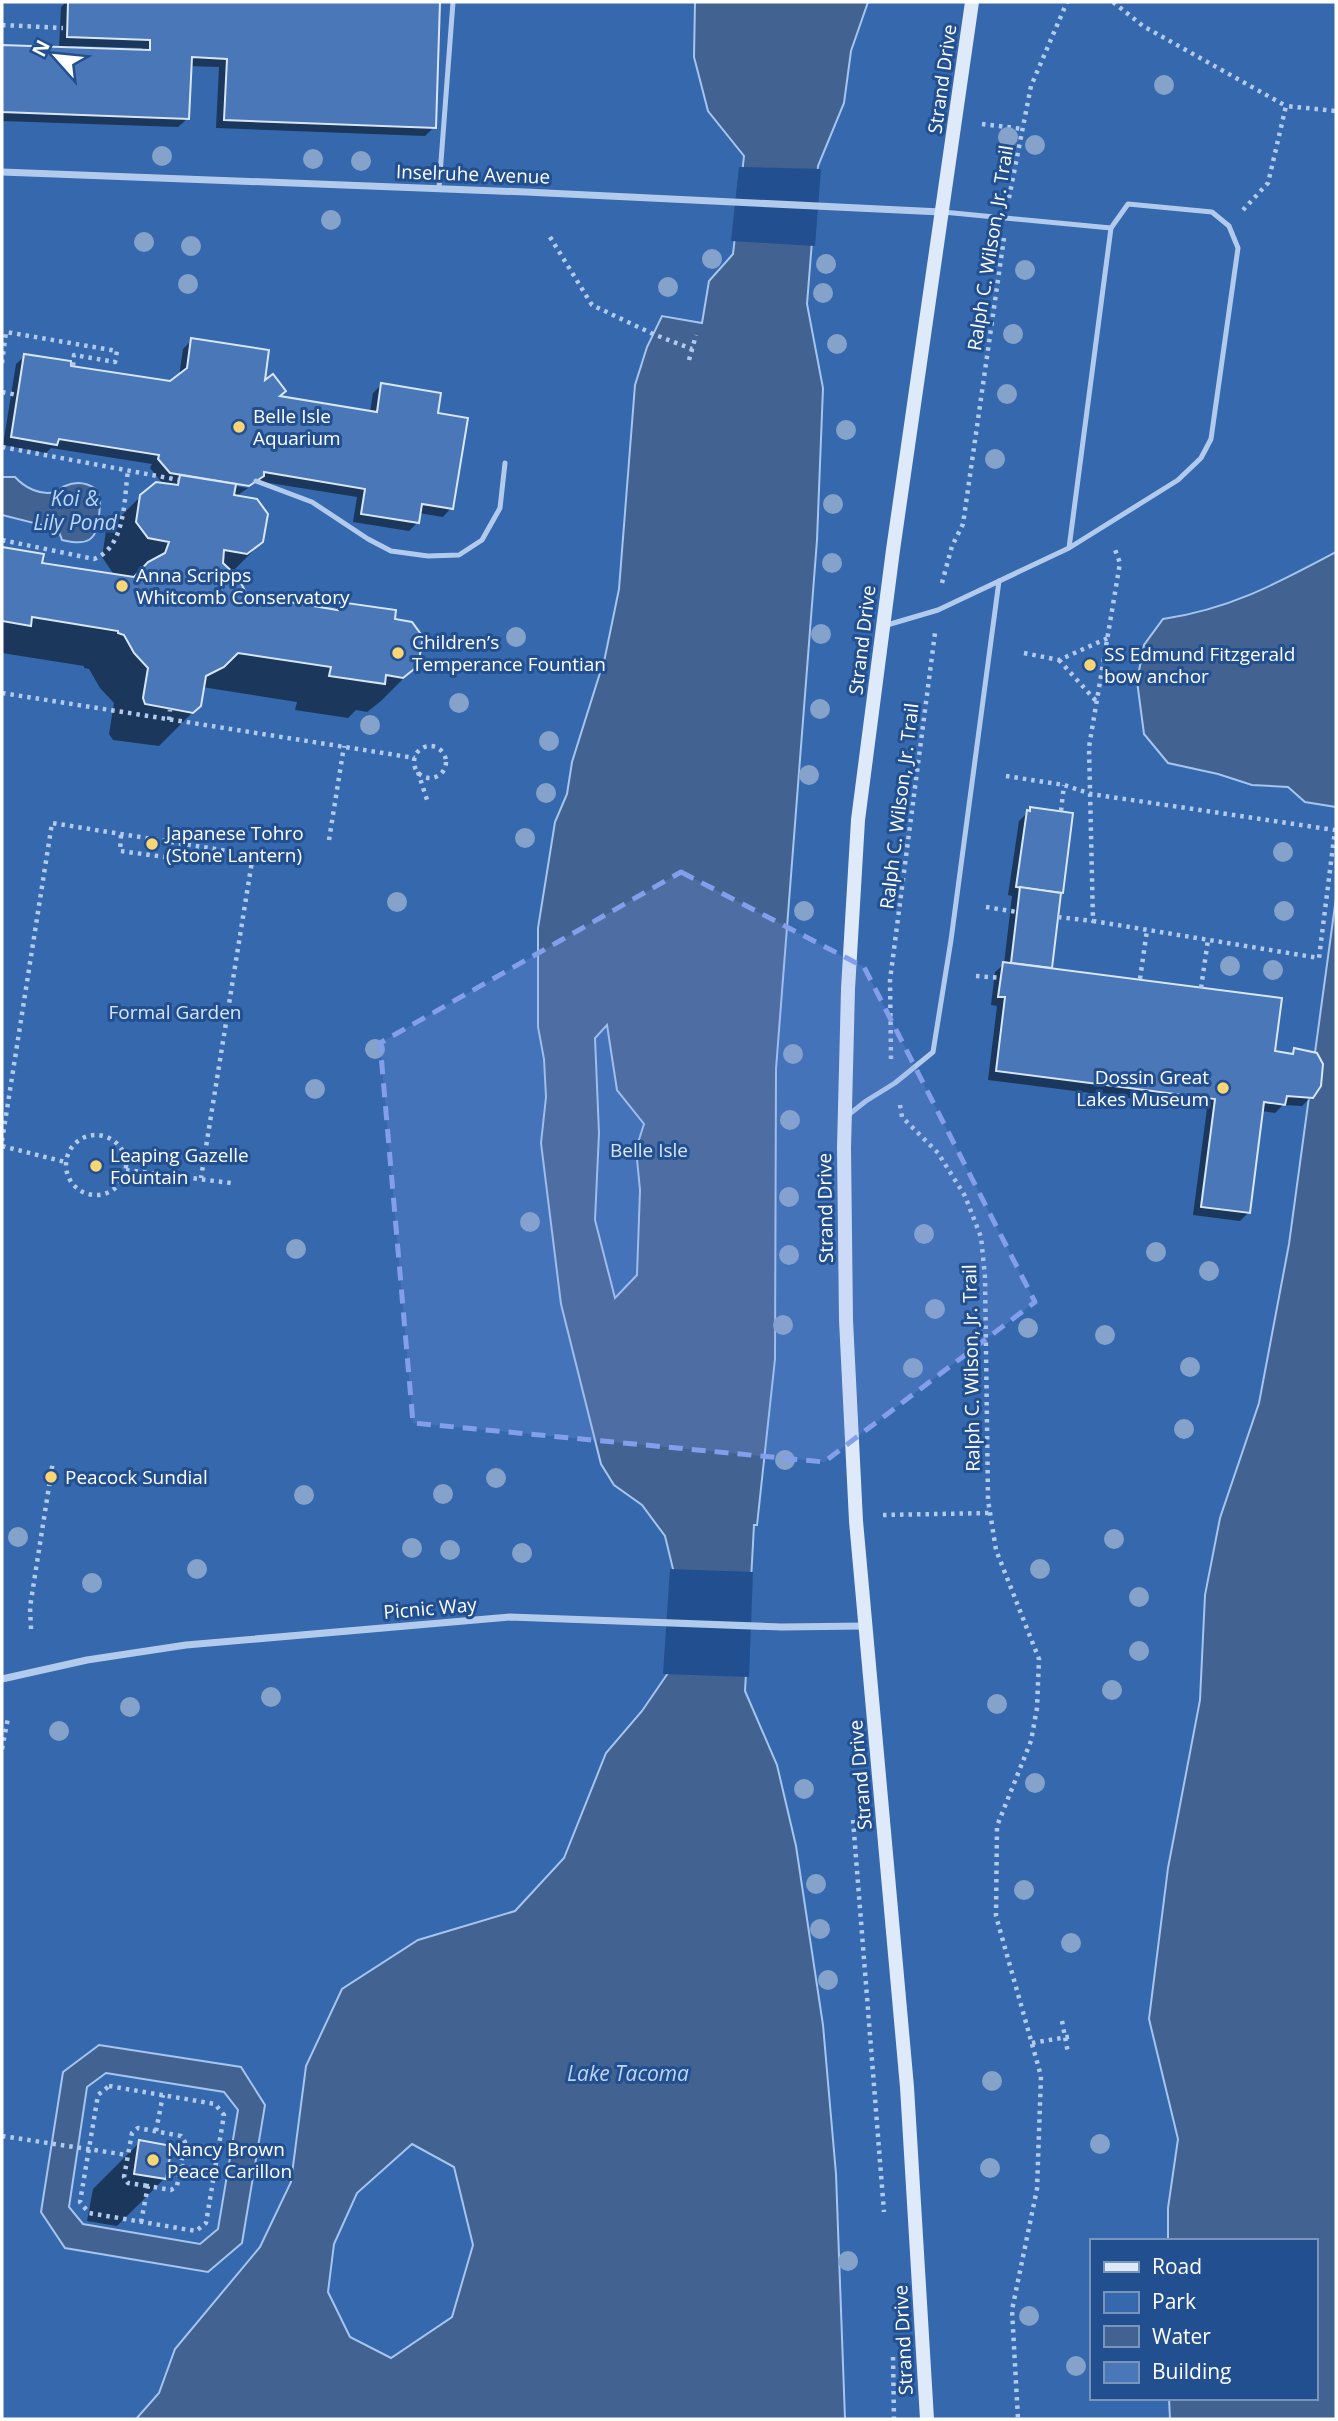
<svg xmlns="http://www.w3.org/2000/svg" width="1338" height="2421" font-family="'Open Sans',sans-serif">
	<rect width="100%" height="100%" fill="#214f90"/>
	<!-- green -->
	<path fill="#3568ad" d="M2,2H1336V552C1276,584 1231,609 1163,619L1218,774L1252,785L1288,787L1305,802L1336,807V898L1289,1244L1259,1403L1220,1518L1205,1595L1200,1700L1168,1868L1149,2019L1178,2139L1168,2208V2241H1091V2398H1169L1170,2419H2Z"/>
	<!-- water -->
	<g fill="#426291" stroke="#a5c5ee" stroke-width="2" fill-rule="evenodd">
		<path d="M695,2H868L851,51L844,103L818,166L807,304L823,388L817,540L776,1069L775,1359L757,1525H754L745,1691L777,1765L796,1846L823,2025L836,2174L845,2419H136L159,2393L175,2349L260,2247L291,2182L306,2066L342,1989L418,1940L515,1911L564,1858L606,1753L642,1711L668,1673L673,1569L665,1536L642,1505L614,1485L601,1464L561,1304L541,1143L546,1097L544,1059L538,1027V928L555,822L567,794L572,762L605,657L619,589L635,385L647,347L662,316L702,323L709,281L733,254L744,156L708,111L694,57ZM607,1025L617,1090L644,1124L636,1149L640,1190L637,1275L615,1298L595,1220L599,1133L595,1038ZM412,2144L454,2167L473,2245L452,2317L391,2358L350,2337L328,2292L334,2244L357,2193Z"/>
		<path d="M2,477H15C24,487 40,496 55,492C57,492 62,487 65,486C76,481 86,482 96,489C101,498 100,506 99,516C97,542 86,546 62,540L58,529L2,515Z"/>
		<path d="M1336,552V807L1305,802L1288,787L1252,785L1218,774L1168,763L1144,734L1137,681L1144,645L1163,619C1230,609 1276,584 1336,552Z"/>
		<polygon points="1336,898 1336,2419 1170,2419 1169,2398 1315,2398 1315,2241 1168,2241 1168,2208 1178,2139 1149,2019 1168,1868 1200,1700 1205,1595 1220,1518 1259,1403 1289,1244"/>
		<path d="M99,2045L241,2067L265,2105L242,2243L208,2272L65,2248L41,2212L63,2072ZM106,2073L224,2092L238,2110L218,2229L200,2244L83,2224L69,2207L87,2087Z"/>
	</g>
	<!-- pier -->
	<g fill="#214f90">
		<polygon points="739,167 821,169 815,246 731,241"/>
		<polygon points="670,1569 753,1572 749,1677 663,1674"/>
	</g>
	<!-- shadow -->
	<g fill="#0007" fill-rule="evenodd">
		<path d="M66,2H439L434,127L425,136L216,128L219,67L189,66L187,119L178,127L2,121V46L59,49L61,7ZM70,46L142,48V52L70,49Z"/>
		<polygon points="192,340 262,384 278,397 370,412 373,393 382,384 436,414 451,508 443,517 419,513 418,522 409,531 353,522 357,497 257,481 252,485 234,482 234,486 248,488 235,497 262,542 231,573 245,596 333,611 340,603 393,620 417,665 381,701 367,712 356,710 348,718 295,710 297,702 202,687 199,706 159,746 113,740 109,734 114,703 100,688 89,669 84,668 84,666 2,653 2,549 42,555 40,565 115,576 102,557 106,531 141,496 164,485 150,468 152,464 51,448 46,453 3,445 16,364 25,356 69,367 171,383 179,377 183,349"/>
		<polygon points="1031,809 1072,818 1050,970 1273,1053 1289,1055 1295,1050 1311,1097 1302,1106 1283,1105 1275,1113 1261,1111 1248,1213 1240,1221 1193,1215 1207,1108 988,1080 997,1006 991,1005 995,972 1004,964 1012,896 1008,895 1019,821"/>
		<polygon points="140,2142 165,2178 117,2226 87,2221 93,2189"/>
	</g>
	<!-- building -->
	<g fill="#4a77b7" stroke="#d7e6f9" stroke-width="2">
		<polygon points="68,2 440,2 436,128 224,120 227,59 192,57 189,119 2,112 2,45 150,50 150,40 67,37"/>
		<polygon points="191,338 269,350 265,380 273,374 286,391 280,396 377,412 381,383 441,393 438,413 468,418 453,509 422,504 419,523 361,514 365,489 264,472 264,476 249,486 170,473 158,459 159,455 59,439 57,445 11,437 24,354 71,361 71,366 170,381 187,368"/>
		<polygon points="180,475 236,484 234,495 257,499 268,514 263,542 247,554 224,550 223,563 238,577 247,595 338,610 340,602 396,610 395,619 412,622 423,637 418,666 403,678 386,675 385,684 329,676 331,667 238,653 224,667 206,676 201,706 193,713 145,704 143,698 148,668 134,653 124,635 118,633 118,631 32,617 31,626 2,621 2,547 44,554 42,563 134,577 148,562 165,553 169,542 148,538 136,522 140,495 156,482 178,485"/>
		<polygon points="1030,807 1073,813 1063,893 1016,887 1027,810 1030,811"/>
		<polygon points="1020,887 1061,893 1052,968 1011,963"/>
		<polygon points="1003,962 1282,998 1275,1051 1293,1054 1294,1048 1317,1053 1323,1064 1321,1086 1313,1098 1287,1096 1285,1105 1264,1102 1250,1213 1201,1207 1215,1099 996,1071 1005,997 998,997"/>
		<polygon points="139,2140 172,2146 166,2179 134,2174"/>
	</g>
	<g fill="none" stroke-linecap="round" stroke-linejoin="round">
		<!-- path -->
		<g stroke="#b2cbed" stroke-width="4.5" stroke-dasharray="3.5 5" stroke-linecap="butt">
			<polyline points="1113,2 1143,26 1286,106"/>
			<polyline points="2,25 63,28"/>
			<polyline points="982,124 1023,129"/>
			<polyline points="1009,198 1031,86 1067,2"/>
			<polyline points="1243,210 1268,183 1286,106 1336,111"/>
			<polyline points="550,237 592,305 653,334 692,349"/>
			<polyline points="689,360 696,335"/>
			<polyline points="2,363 6,332 117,351 115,362 74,355 73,366"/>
			<polyline points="2,392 17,395"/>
			<polyline points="2,447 179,480"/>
			<path d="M2,540L94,559C126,547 124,499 128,470"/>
			<polyline points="942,583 952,546 963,524 1004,238"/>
			<polyline points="1024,653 1059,660 1108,638"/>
			<polyline points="1059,660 1096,701"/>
			<polyline points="2,693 415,758"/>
			<polyline points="169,720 170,710"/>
			<circle cx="430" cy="762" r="16"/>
			<polyline points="418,772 428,803"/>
			<polyline points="1006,776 1064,785 1091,794 1335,830 1319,958 1093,921 1089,747 1120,563 1114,547"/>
			<polyline points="1061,811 1064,785"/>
			<polyline points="121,835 120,851 180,859 183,844"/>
			<polyline points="329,840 344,746"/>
			<polyline points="986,907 1017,912"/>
			<polyline points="1058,917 1093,921"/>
			<polyline points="976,976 1002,978"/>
			<polyline points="1140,979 1147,930"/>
			<polyline points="1201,988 1208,940"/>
			<polyline points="891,1059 890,980 935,633"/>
			<polyline points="900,1105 902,1117 938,1153 965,1196 981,1237 985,1277 988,1500 996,1550 1039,1659 1037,1708 1031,1741 997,1826 996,1916 1041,2076 1037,2189 1012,2310 1018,2419"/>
			<circle cx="96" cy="1165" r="30"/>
			<polyline points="2,1141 52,823 253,855 201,1178"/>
			<polyline points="2,1146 65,1162"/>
			<polyline points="126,1170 231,1183"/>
			<polyline points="883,1515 990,1513"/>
			<polyline points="31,1629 30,1607 53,1461"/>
			<polyline points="2,1749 8,1718"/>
			<polyline points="853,1820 884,2212"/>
			<polyline points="1062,2021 1068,2053"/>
			<polyline points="1032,2043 1073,2036"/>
			<polygon points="109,2086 215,2104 224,2115 206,2223 196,2231 89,2213 80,2202 98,2095"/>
			<polyline points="156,2131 163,2095"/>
			<polyline points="2,2136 127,2155"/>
			<polyline points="181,2166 214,2172"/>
			<polyline points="141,2222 148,2186 171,2190 177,2186 185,2142 181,2136 138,2128 132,2133 124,2177 128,2183 148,2186"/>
			<polyline points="893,2357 894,2419"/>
		</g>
		<!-- lane -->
		<g stroke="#b2cbed" stroke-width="5">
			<polyline points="439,188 453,2"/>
			<polyline points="943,212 1111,228"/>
			<polyline points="256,481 312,502 368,539 391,551 428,556 459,555 482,540 500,508 505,463"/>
			<polyline points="887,625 938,610 1069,548 1178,480 1201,458 1211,439 1238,248 1229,226 1212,212 1128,204 1111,228 1069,548"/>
			<polyline points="847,1116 866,1101 895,1083 933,1052 951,940 999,581"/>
		</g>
		<!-- street -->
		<g stroke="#b2cbed" stroke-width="7">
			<polyline points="2,172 526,192 941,212"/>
			<polyline points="2,1679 87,1660 186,1645 510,1617 781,1627 865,1626"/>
		</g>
		<!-- secondary -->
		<polyline stroke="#dee9fa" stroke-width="14" points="927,2419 907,2087 856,1521 846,1320 844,1148 848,989 858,820 893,550 972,2"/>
	</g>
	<!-- trees -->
	<g fill="#85a2ca">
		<circle cx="1164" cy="85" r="10"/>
		<circle cx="1008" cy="137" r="10"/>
		<circle cx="1035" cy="145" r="10"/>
		<circle cx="162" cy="156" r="10"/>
		<circle cx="313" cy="159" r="10"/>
		<circle cx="361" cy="161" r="10"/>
		<circle cx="331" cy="220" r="10"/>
		<circle cx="144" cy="242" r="10"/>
		<circle cx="191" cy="246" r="10"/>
		<circle cx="712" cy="259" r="10"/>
		<circle cx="826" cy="264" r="10"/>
		<circle cx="1025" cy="270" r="10"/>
		<circle cx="188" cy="284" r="10"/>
		<circle cx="668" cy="287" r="10"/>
		<circle cx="823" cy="293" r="10"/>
		<circle cx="1013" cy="334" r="10"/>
		<circle cx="837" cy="344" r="10"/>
		<circle cx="1007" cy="394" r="10"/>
		<circle cx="846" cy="430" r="10"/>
		<circle cx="995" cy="459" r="10"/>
		<circle cx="833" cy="504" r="10"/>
		<circle cx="832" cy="563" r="10"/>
		<circle cx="821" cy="634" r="10"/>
		<circle cx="516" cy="637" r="10"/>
		<circle cx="459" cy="703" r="10"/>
		<circle cx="820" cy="709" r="10"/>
		<circle cx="370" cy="725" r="10"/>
		<circle cx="549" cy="741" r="10"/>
		<circle cx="809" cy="775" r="10"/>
		<circle cx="546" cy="793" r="10"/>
		<circle cx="525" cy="838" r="10"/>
		<circle cx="1283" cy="852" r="10"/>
		<circle cx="397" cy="902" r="10"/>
		<circle cx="804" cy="911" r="10"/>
		<circle cx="1284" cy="911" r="10"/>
		<circle cx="1230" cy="966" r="10"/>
		<circle cx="1273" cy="970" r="10"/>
		<circle cx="375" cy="1049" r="10"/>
		<circle cx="793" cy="1054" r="10"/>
		<circle cx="315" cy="1089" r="10"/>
		<circle cx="790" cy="1120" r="10"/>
		<circle cx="789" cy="1197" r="10"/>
		<circle cx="530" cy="1222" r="10"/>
		<circle cx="924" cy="1234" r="10"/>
		<circle cx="296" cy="1249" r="10"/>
		<circle cx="1156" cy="1252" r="10"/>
		<circle cx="789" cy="1255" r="10"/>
		<circle cx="1209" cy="1271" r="10"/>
		<circle cx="935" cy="1309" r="10"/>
		<circle cx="783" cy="1325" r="10"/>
		<circle cx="1028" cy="1328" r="10"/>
		<circle cx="1105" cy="1335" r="10"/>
		<circle cx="1190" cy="1367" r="10"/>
		<circle cx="913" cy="1368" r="10"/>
		<circle cx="1184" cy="1429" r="10"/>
		<circle cx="785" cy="1460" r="10"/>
		<circle cx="496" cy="1478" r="10"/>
		<circle cx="443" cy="1494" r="10"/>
		<circle cx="304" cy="1495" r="10"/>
		<circle cx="18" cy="1537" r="10"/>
		<circle cx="1114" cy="1539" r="10"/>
		<circle cx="412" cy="1548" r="10"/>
		<circle cx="450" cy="1550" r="10"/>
		<circle cx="522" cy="1553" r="10"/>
		<circle cx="197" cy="1569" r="10"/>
		<circle cx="1040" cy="1569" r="10"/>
		<circle cx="92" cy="1583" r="10"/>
		<circle cx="1139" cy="1597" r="10"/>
		<circle cx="1139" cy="1651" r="10"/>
		<circle cx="1112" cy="1690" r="10"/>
		<circle cx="271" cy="1697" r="10"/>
		<circle cx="997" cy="1704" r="10"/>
		<circle cx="130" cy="1707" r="10"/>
		<circle cx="59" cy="1731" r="10"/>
		<circle cx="1035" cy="1783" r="10"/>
		<circle cx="804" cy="1789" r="10"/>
		<circle cx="816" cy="1884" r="10"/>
		<circle cx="1024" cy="1890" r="10"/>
		<circle cx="820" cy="1929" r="10"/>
		<circle cx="1071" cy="1943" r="10"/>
		<circle cx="828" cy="1980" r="10"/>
		<circle cx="992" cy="2081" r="10"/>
		<circle cx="1100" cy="2144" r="10"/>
		<circle cx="990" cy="2168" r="10"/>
		<circle cx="848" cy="2261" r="10"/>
		<circle cx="1029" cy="2316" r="10"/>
		<circle cx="1076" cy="2366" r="10"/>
	</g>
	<!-- marked area -->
	<path fill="#839eea" fill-opacity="0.2" stroke="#839eea" stroke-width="5" stroke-dasharray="14 9" stroke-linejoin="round" d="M681,872L864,967L1035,1302L824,1462L413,1423L380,1043Z"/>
	<!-- markers -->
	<g fill="#f9d673" stroke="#214f90" stroke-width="2.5">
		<circle cx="239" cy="427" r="7"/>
		<circle cx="122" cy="586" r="7"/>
		<circle cx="398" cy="653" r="7"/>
		<circle cx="1090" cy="665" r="7"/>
		<circle cx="152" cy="844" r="7"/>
		<circle cx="1223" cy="1088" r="7"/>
		<circle cx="96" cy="1166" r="7"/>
		<circle cx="51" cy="1477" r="7"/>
		<circle cx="153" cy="2160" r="7"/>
	</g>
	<g text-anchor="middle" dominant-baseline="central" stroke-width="6" stroke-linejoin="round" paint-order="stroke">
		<!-- street labels -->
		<g font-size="19" fill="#fff" stroke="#214f90">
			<text transform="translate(942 79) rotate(-82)">Strand Drive</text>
			<text transform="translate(473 174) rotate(2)">Inselruhe Avenue</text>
			<text transform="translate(990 248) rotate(-81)">Ralph C. Wilson, Jr. Trail</text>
			<text transform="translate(862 640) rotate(-83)">Strand Drive</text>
			<text transform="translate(899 806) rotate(-83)">Ralph C. Wilson, Jr. Trail</text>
			<text transform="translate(825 1208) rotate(-91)">Strand Drive</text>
			<text transform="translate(971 1368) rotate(-91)">Ralph C. Wilson, Jr. Trail</text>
			<text transform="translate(430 1608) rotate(-5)">Picnic Way</text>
			<text transform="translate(860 1775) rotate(-95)">Strand Drive</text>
			<text transform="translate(903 2340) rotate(-93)">Strand Drive</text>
		</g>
		<!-- poi labels -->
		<g font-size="19" fill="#fff" stroke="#214f90" text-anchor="start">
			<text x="253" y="416">Belle Isle<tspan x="253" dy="22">Aquarium</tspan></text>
			<text x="136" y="575">Anna Scripps<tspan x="136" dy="22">Whitcomb Conservatory</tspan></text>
			<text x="412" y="642">Children’s<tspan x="412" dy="22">Temperance Fountian</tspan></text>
			<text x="1104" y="654">SS Edmund Fitzgerald<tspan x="1104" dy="22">bow anchor</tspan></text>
			<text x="166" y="833">Japanese Tohro<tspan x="166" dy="22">(Stone Lantern)</tspan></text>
			<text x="1209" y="1077" text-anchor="end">Dossin Great<tspan x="1209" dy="22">Lakes Museum</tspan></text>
			<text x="110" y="1155">Leaping Gazelle<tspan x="110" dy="22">Fountain</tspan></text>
			<text x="65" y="1477">Peacock Sundial</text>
			<text x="167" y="2149">Nancy Brown<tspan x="167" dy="22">Peace Carillon</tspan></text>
		</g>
		<!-- park labels -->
		<g font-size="19" fill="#d7e6f9" stroke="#214f90">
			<text x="175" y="1012">Formal Garden</text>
			<text x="649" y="1150">Belle Isle</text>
		</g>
		<!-- water labels -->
		<g font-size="21" font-style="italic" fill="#bed5f3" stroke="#214f90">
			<text x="75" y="498">Koi &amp;<tspan x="75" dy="24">Lily Pond</tspan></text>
			<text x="628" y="2073">Lake Tacoma</text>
		</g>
	</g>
	<!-- border -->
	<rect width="1338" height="2421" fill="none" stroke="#ffffff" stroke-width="7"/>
	<!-- legend -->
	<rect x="1090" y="2239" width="228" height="161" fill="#214f90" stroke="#7a95bc" stroke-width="2"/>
	<rect x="1104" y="2262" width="35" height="10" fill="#dee9fa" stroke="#7a95bc" stroke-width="2"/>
	<text x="1152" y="2274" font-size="21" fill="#ffffff">Road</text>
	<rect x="1104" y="2292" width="35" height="21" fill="#3568ad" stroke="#7a95bc" stroke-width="2"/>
	<text x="1152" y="2309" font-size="21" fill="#ffffff">Park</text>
	<rect x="1104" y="2326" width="35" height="21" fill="#426291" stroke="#7a95bc" stroke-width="2"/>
	<text x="1152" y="2344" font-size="21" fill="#ffffff">Water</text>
	<rect x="1104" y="2362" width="35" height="21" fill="#4a77b7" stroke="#7a95bc" stroke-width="2"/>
	<text x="1152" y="2379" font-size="21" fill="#ffffff">Building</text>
	<!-- north arrow -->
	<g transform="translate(56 56) rotate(297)" stroke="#214f90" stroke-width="5" paint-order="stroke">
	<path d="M0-5L12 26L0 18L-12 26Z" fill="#ffffff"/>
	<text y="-10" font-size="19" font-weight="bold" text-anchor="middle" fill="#ffffff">N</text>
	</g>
</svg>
